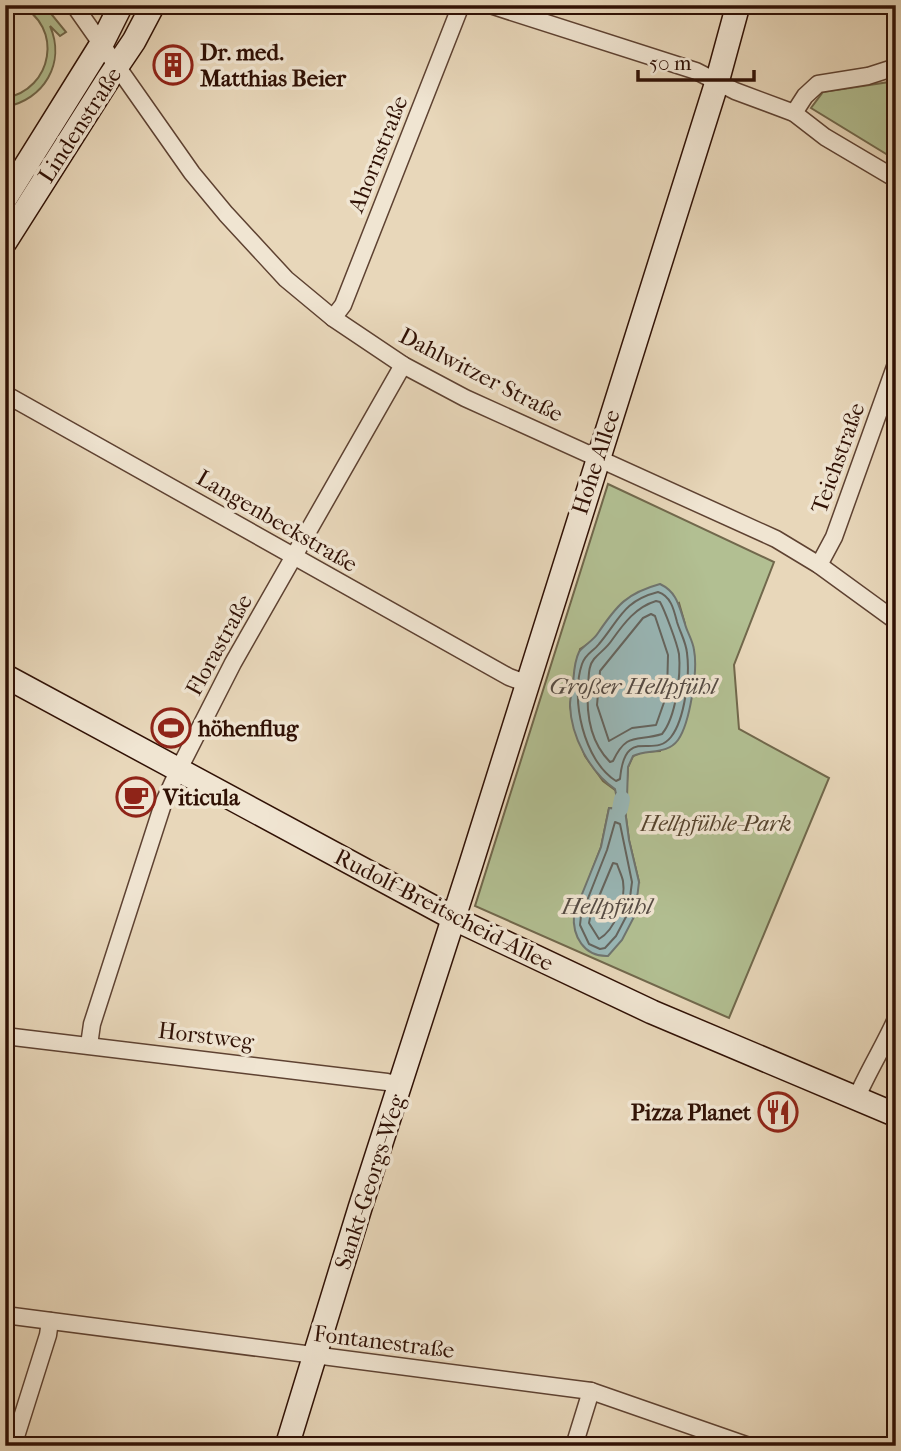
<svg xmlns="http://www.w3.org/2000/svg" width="901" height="1451" font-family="'IM FELL French Canon',serif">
	<rect width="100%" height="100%" fill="#e8d7ba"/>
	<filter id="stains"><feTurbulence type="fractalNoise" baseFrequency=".00286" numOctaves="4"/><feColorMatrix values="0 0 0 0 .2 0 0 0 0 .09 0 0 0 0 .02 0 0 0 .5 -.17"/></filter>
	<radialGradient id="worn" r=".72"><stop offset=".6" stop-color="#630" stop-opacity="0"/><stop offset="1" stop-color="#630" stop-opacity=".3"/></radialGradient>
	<!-- green -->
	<g fill="#b2bf92" stroke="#71684c" stroke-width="2" fill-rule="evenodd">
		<path d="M19,5H44L66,32L60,36L50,26C66,63 44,100 5,107V98C53,90 64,26 19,5Z"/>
		<polygon points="896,81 896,160 811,108 823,92"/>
		<path d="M608,484L774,562L734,665L739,729L829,778L729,1018L475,906ZM679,603L685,624L660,751L642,752L633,756L628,767L626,798L603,781L585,756L574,726L570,706L580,649L593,641ZM609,808L625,810L629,840L639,882L591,873L601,847Z"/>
	</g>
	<!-- water -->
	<g fill="#99b8b8" stroke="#6f7570" stroke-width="2">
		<path d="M660,584C677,592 679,606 685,624C687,632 693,641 694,650C698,670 690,723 678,740C667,755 648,749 633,756L628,767L627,798L617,799L615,789C590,772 571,737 570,705C570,698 572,691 573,684C574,673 574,662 579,652C584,645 593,641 598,633C617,605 627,593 660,584Z"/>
		<path d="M609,808L625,810L629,840L639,882L635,915L622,940L608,956C584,957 572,936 574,914L601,847Z"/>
	</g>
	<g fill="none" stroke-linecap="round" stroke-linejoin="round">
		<!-- shore -->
		<g stroke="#64645e" stroke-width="2">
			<path d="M658,592C671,596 674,610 677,622C680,632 686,642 687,653C690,675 685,719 671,737C653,760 625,724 620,779L616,781C584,761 570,699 582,664C586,653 593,652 599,644C620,619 623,601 658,592Z"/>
			<path d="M656,601L660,602C665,611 677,643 679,654C681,675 676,717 662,734C637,742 627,731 613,761L610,762C590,742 586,713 588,686C589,677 588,666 594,659C600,652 606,649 612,640C624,623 636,607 656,601Z"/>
			<polygon points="651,614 655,616 668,655 667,694 656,725 632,728 609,741 597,705 600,671 643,618"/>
			<polygon points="615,822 620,824 632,882 628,913 616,936 605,948 600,949 589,944 580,925 581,916 607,850"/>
			<path d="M613,863L617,864C619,870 622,876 623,881C626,900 615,930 599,939L589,923L590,918Z"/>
		</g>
		<!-- canal -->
		<polyline stroke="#99b8b8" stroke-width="16" points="620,809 622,799"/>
		<!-- street casing -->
		<g stroke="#5e4232" stroke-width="19">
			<g id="street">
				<polyline points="74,5 192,173 226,214 286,279 333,318 403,365 465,398 776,539 819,565 896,621"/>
				<polyline points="490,5 696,71 735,91 794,113 825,137 896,179"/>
				<polyline points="794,113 805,96 818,84 868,76 896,67"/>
				<polyline points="333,318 343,305 461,5"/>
				<polyline points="5,394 509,677 528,684"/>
				<polyline points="819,565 834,537 896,364"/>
				<polyline points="5,1036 387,1082 400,1085"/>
				<polyline points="89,1045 92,1024 163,804 179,769 233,663 403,365"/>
				<path d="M856,1099C868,1071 884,1046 896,1019"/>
				<polyline points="5,1315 591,1391 749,1446"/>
				<polyline points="13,1446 48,1335 50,1321"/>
				<polyline points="574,1446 591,1391"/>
			</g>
		</g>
		<!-- secondary casing -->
		<g stroke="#301105" stroke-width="26">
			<g id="secondary">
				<polyline points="5,199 101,45 121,5"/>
				<polyline points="5,242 109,78 134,41 153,5"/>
				<polyline points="5,676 453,918 652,1012 896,1115"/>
				<polyline points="287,1446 360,1208 471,864 717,82 738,5"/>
			</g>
		</g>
		<!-- street -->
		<use href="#street" stroke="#f0e5d2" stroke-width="16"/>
		<!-- secondary -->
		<use href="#secondary" stroke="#f0e5d2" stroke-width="23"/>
	</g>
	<!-- icons -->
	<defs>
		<g id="building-ring" transform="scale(2.0125)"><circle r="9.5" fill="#f0e5d2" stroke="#8f2418" stroke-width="1.5"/><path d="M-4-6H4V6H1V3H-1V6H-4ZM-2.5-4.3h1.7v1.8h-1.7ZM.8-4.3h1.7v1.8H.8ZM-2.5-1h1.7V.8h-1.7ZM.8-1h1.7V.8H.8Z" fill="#8f2418"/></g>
		<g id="stadium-ring" transform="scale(2.0125)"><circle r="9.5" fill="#f0e5d2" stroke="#8f2418" stroke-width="1.5"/><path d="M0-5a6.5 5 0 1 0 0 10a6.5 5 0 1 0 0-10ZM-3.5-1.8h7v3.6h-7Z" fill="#8f2418"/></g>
		<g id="cafe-ring" transform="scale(2.0125)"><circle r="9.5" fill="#f0e5d2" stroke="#8f2418" stroke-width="1.5"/><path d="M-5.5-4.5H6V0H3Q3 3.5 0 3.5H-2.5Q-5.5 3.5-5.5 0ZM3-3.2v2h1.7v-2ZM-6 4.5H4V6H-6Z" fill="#8f2418"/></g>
		<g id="restaurant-ring" transform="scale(2.0125)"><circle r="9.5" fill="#f0e5d2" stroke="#8f2418" stroke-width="1.5"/><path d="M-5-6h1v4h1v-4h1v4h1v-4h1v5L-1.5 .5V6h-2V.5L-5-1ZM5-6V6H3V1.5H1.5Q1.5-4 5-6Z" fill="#8f2418"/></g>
	</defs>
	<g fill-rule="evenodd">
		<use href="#building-ring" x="173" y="65"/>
		<use href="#stadium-ring" x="171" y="728"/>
		<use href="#cafe-ring" x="136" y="797"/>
		<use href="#restaurant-ring" x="778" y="1112"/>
	</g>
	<g text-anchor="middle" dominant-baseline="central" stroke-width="7" stroke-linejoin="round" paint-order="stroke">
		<!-- poi labels -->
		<g font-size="23" font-weight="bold" fill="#301105" stroke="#f0e5d2" text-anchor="start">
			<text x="200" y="52">Dr. med.<tspan x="200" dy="26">Matthias Beier</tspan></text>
			<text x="198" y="728">höhenflug</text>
			<text x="163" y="797">Viticula</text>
			<text x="751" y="1112" text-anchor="end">Pizza Planet</text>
		</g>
		<!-- street labels -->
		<g font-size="23" fill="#301105" stroke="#f0e5d2">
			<text transform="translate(80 125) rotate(-57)">Lindenstraße</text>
			<text transform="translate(378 154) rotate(-68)">Ahornstraße</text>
			<text transform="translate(481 375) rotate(27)">Dahlwitzer Straße</text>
			<text transform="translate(838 458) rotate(-70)">Teichstraße</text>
			<text transform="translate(596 462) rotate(-72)">Hohe Allee</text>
			<text transform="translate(277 521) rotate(30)">Langenbeckstraße</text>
			<text transform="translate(219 645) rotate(-61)">Florastraße</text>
			<text transform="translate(444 910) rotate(27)">Rudolf-Breitscheid-Allee</text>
			<text transform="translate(206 1036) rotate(7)">Horstweg</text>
			<text transform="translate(370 1182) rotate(-72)">Sankt-Georgs-Weg</text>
			<text transform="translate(384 1342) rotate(7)">Fontanestraße</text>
		</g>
		<!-- park labels -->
		<g font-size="23" font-style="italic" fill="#57452f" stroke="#f0e5d2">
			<text x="716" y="823">Hellpfühle-Park</text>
		</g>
		<!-- water labels -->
		<g font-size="24" font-style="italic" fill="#554b44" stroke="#f0e5d2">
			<text x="633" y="686">Großer Hellpfühl</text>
			<text x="607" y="906">Hellpfühl</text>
		</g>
	</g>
	<!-- margin -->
	<rect width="901" height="1451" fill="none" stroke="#e8d7ba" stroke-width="28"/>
	<rect x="7" y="7" width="887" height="1437" fill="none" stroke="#301105" stroke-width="3.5"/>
	<rect x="14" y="14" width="873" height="1423" fill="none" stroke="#301105" stroke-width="2"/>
	<!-- scale -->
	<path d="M638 70v10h116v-10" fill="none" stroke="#301105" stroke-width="3.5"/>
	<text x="649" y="70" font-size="21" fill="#301105" stroke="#f0e5d2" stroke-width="5" paint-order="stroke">50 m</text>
	<rect width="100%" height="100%" filter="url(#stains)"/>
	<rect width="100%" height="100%" fill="url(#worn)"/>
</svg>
